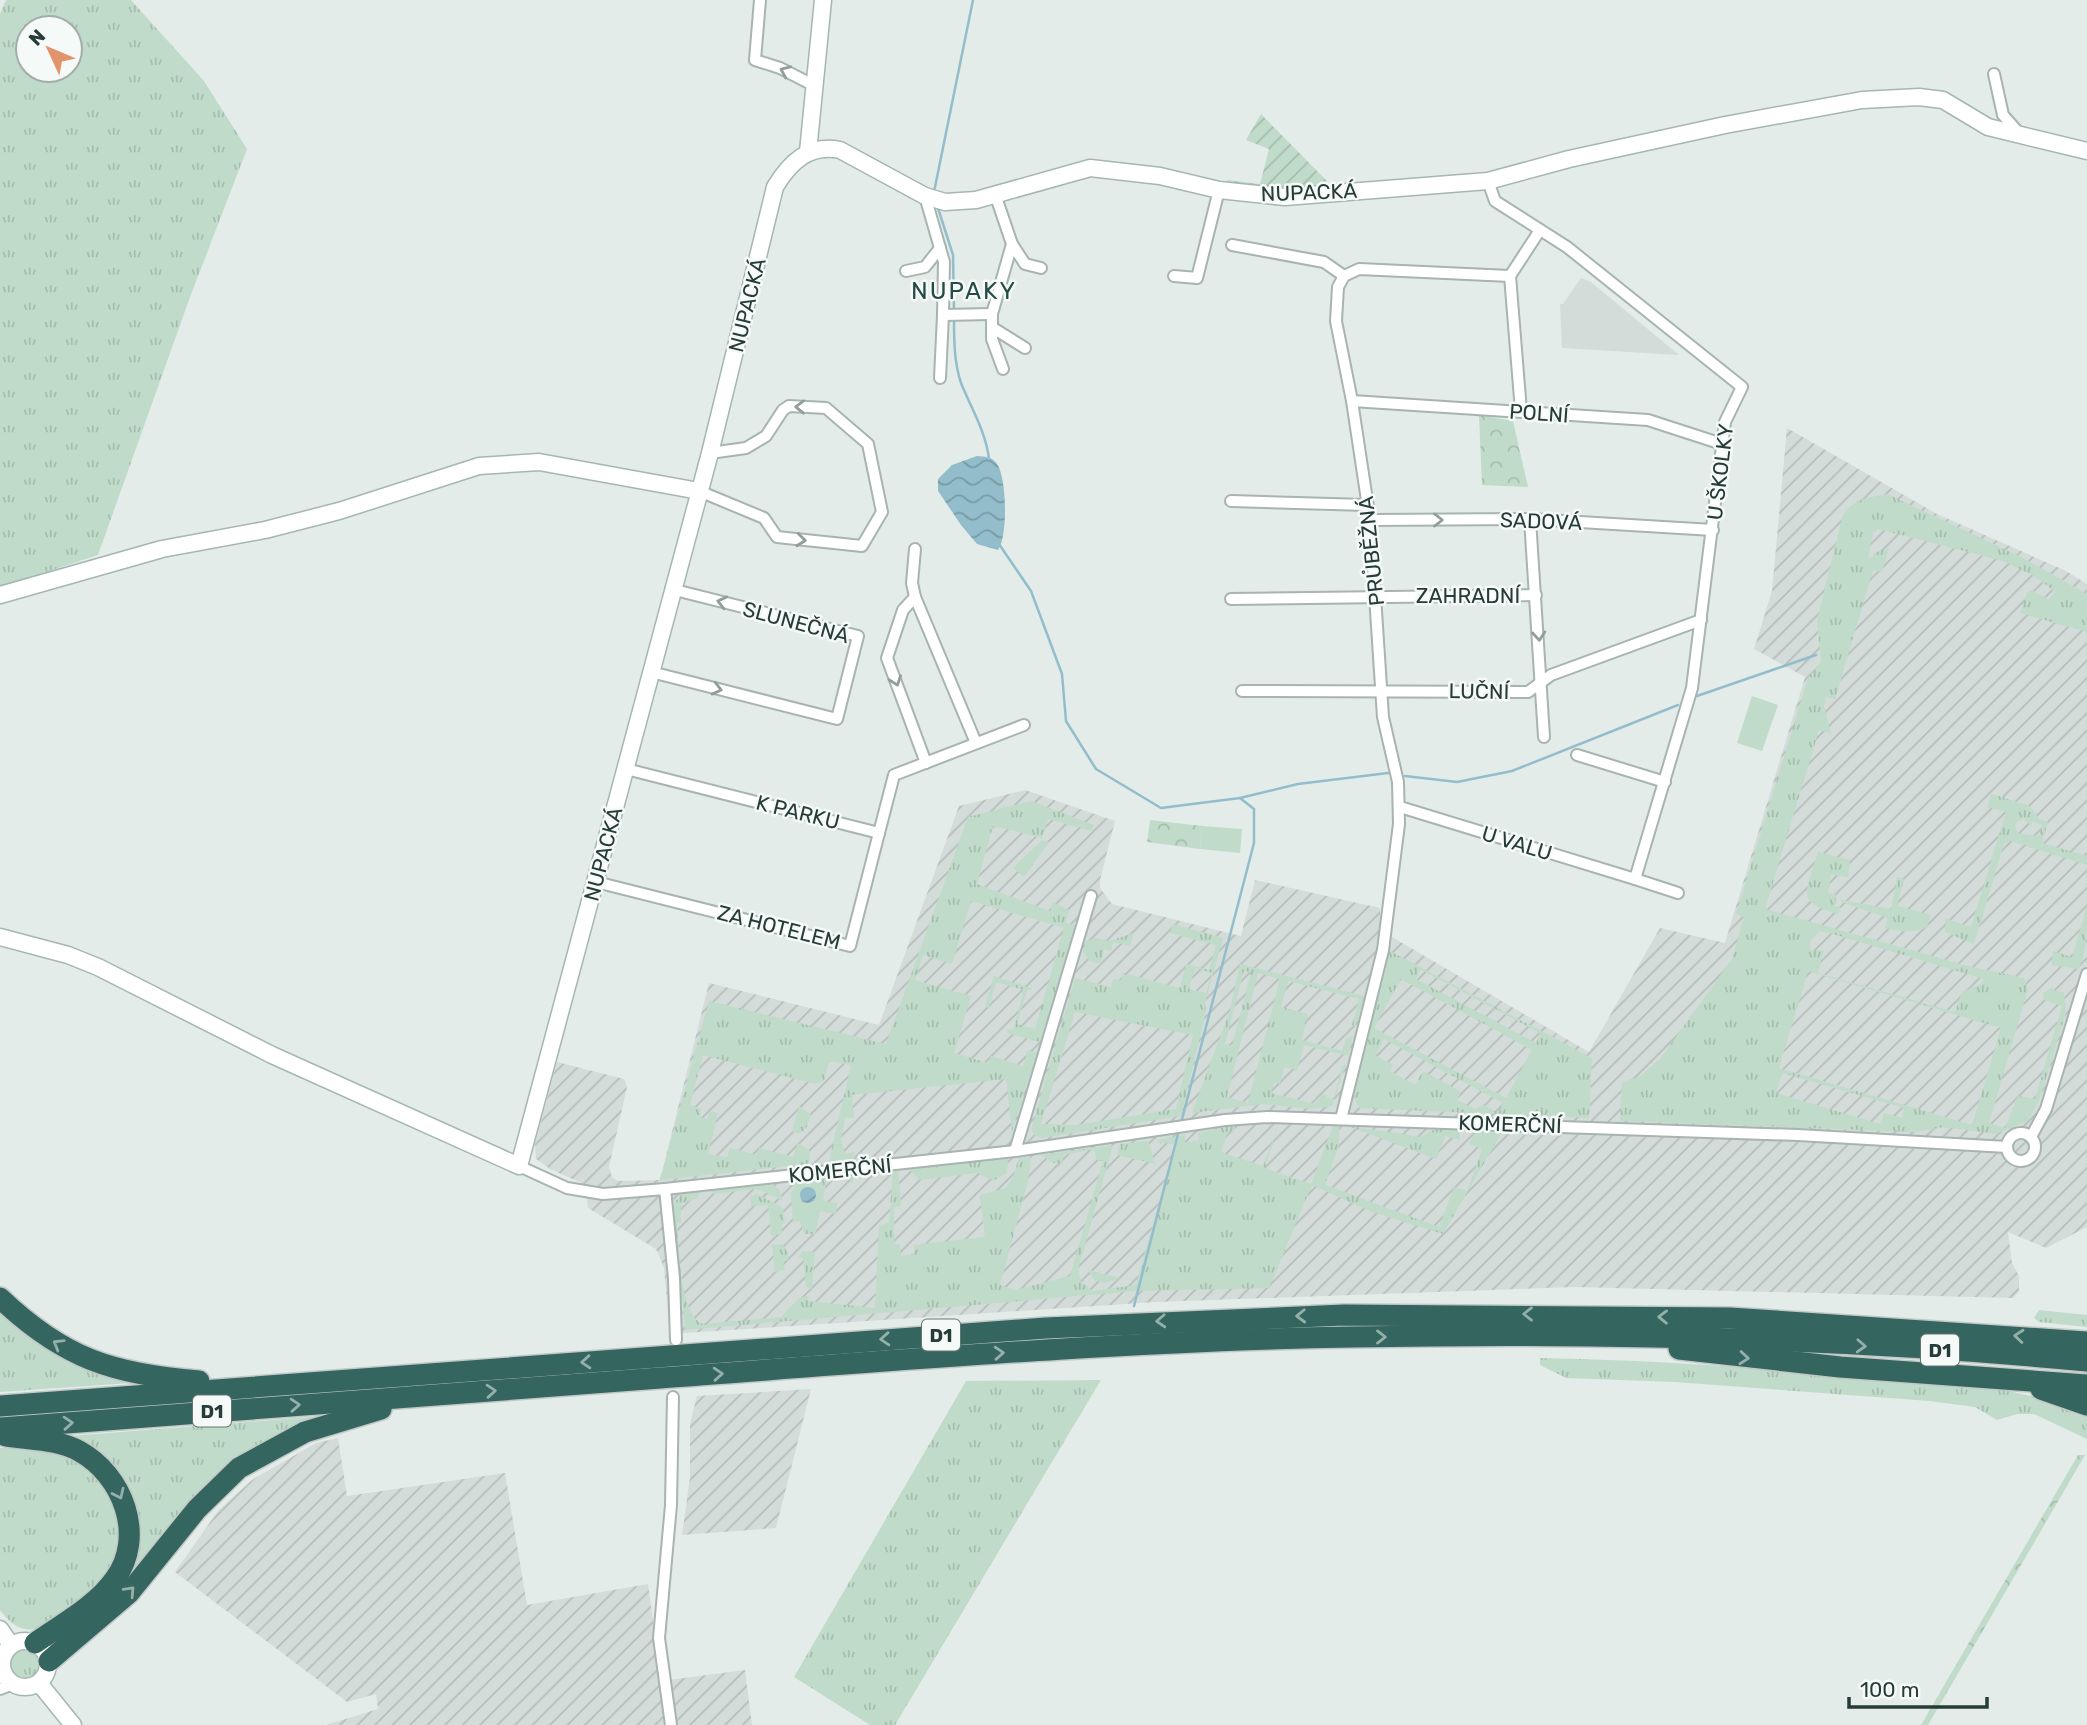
<svg xmlns="http://www.w3.org/2000/svg" width="2087" height="1725" font-family="Rubik,sans-serif">
	<defs>
		<pattern id="industrial-furrows" width="10" height="10" patternUnits="userSpaceOnUse" patternTransform="scale(1.75)"><rect width="10" height="10" fill="#d3dcd8"/><path d="M-1 1l2-2M0 10L10 0M9 11l2-2" fill="none" stroke="#b5beba"/></pattern>
		<pattern id="grass-tufts" width="24" height="20" patternUnits="userSpaceOnUse" patternTransform="scale(1.75)"><rect width="24" height="20" fill="#c0dbc9"/><path d="M3 7l-1-3M5 7V3M7 7l1-3M15 17l-1-3M17 17v-4M19 17l1-3" fill="none" stroke="#a5bdad"/></pattern>
		<pattern id="forest-crowns" width="20" height="18" patternUnits="userSpaceOnUse" patternTransform="scale(1.75)"><rect width="20" height="18" fill="#c0dbc9"/><path d="M2 6a3 3 0 1 1 6 0M12 15a3 3 0 1 1 6 0" fill="none" stroke="#a5bdad"/></pattern>
		<pattern id="garden-furrows" width="10" height="10" patternUnits="userSpaceOnUse" patternTransform="scale(1.75)"><rect width="10" height="10" fill="#c0dbc9"/><path d="M-1 1l2-2M0 10L10 0M9 11l2-2" fill="none" stroke="#a5bdad"/></pattern>
		<pattern id="water-waves" width="16" height="10" patternUnits="userSpaceOnUse" patternTransform="scale(1.75)"><rect width="16" height="10" fill="#93bdcb"/><path d="M0 5q4-4 8 0t8 0" fill="none" stroke="#789ba6"/></pattern>
	</defs>
	<rect width="100%" height="100%" fill="#e4ece9"/>
	<!-- built -->
	<polygon fill="#d3dcd8" points="1581,278 1591,282 1679,355 1562,348 1560,304 1563,304"/>
	<!-- industrial -->
	<g fill="url(#industrial-furrows)">
		<polygon points="1787,428 1937,514 2066,571 2087,584 2087,1227 2046,1248 2008,1232 2012,1263 2019,1276 2019,1292 2013,1298 1574,1287 1156,1302 670,1334 664,1268 656,1249 588,1208 586,1185 550,1169 536,1159 535,1144 557,1062 624,1079 627,1087 609,1167 612,1177 618,1181 660,1180 709,983 879,1025 959,806 1025,790 1115,821 1100,880 1100,888 1112,904 1241,936 1255,880 1380,908 1380,930 1589,1052 1660,928 1725,943 1805,677 1754,649 1772,591"/>
		<polygon points="811,1389 776,1528 682,1535 690,1477 690,1424 697,1396"/>
		<polygon points="338,1438 347,1496 505,1473 527,1605 648,1584 661,1681 745,1670 752,1725 326,1725 378,1709 376,1694 347,1702 175,1572 218,1511 252,1480 316,1443"/>
	</g>
	<!-- grass -->
	<g fill="url(#grass-tufts)" fill-rule="evenodd">
		<path d="M6,0H131L204,81L247,149L190,297L98,555L0,587V14ZM28,28H70V70H28Z"/>
		<path d="M1887,494L2023,558L2087,594V632L2020,613L2027,592L2031,590L2049,599L2055,592L2036,577L2003,561L1878,529L1873,533L1868,560L1877,552L1889,548L1882,572L1873,570L1835,699L1826,697L1824,706L1831,733L1819,730L1765,909L1968,966L2024,978L2028,989L1989,1123L2005,1128L2018,1096L2035,1099L2062,1006L2044,1000L2043,993L2053,987V990L2064,993L2066,1013L2039,1101L2028,1121L1996,1134L1944,1127L1915,1132L1620,1121L1622,1082L1639,1077L1660,1059L1732,959L1744,917L1736,914L1808,678L1821,662L1817,621L1842,518C1850,499 1867,498 1887,494ZM1820,931L1833,934L1984,979L1981,984L1962,992L1955,1012L1818,973L1824,950H1811L1810,941ZM1808,971L2001,1028L1972,1125L1779,1068ZM1782,1073L1904,1108L1902,1118L1884,1113L1880,1124L1776,1093Z"/>
		<path d="M1992,794L2030,806L2039,819L2048,822L2042,843L2087,856V865L2010,841L2004,844L1974,944L1945,932L1946,919L1971,927L2006,812L1987,807ZM2024,818L2031,826L2032,822L2042,825L2039,836L2017,833L2015,823Z"/>
		<polygon points="1031,801 1094,825 1092,831 1048,819 1042,838 993,826 977,884 1050,911 1053,902 1069,910 1066,923 1075,925 1040,1042 1007,1033 1008,1029 1013,1030 1024,990 996,982 989,1008 985,1006 994,976 1033,989 1027,990 1017,1024 1035,1029 1064,928 971,901 952,964 923,955 915,980 971,996 954,1053 988,1063 991,1056 1023,1066 1028,1050 1037,1053 1012,1131 1006,1079 852,1095 854,1118 845,1118 841,1138 845,1154 854,1152 854,1160 829,1161 851,1065 829,1061 824,1081 815,1084 703,1055 690,1105 701,1109 700,1117 707,1119 710,1111 718,1113 708,1154 727,1157 730,1148 757,1155 759,1148 793,1157 798,1143 810,1151 809,1164 660,1180 709,1001 886,1044 968,817"/>
		<polygon points="1042,840 1049,842 1024,877 1013,868"/>
		<path d="M1818,852L1850,860L1848,877L1831,875L1828,893L1836,895L1835,906L1841,907L1838,914C1792,902 1808,890 1818,852Z"/>
		<path d="M1897,877L1904,879L1897,906L1931,915L1927,927C1913,934 1900,931 1885,928L1888,918L1841,902L1842,900L1891,909Z"/>
		<path d="M2087,907C2087,925 2087,956 2078,969L2052,965L2053,951L2072,957Z"/>
		<path d="M1173,924L1223,938L1205,1003L1206,1012L1181,1116L1042,1138L1035,1136L1031,1130L1075,978L1111,987L1113,979L1121,980L1123,973L1180,988L1186,964L1209,970L1216,945L1170,933ZM1195,968L1212,973L1206,993L1189,989ZM1075,1012L1193,1035L1176,1109L1076,1125L1041,1124Z"/>
		<path d="M1134,933L1130,946L1113,942L1111,951L1104,949L1101,964C1091,962 1087,961 1083,951L1086,941L1096,938L1109,941Z"/>
		<path d="M1390,951L1592,1058L1589,1118L1359,1108L1353,1096ZM1420,969L1540,1033L1536,1043L1416,979ZM1401,979L1532,1050L1506,1098L1374,1028ZM1384,1039L1503,1103L1498,1113L1484,1105L1475,1109L1457,1100L1461,1092L1423,1071L1415,1085L1390,1071L1393,1065L1375,1055Z"/>
		<path d="M1240,964L1364,996L1356,1026L1352,1025L1359,999L1288,981L1281,1007L1308,1014L1302,1040L1342,1051L1346,1038L1353,1036L1348,1056L1304,1045L1297,1070L1284,1067L1280,1084L1274,1082L1271,1093L1315,1104L1323,1094L1327,1095V1098L1334,1099L1342,1066L1346,1064L1332,1106L1311,1109L1263,1104L1192,1113L1230,1010ZM1244,971L1251,972L1232,1046L1225,1044ZM1258,973L1280,979L1248,1103L1227,1097Z"/>
		<polygon points="799,1106 811,1115 806,1129 800,1133 792,1132"/>
		<path d="M1279,1123L1265,1168L1311,1184L1333,1126H1339V1145L1325,1185L1439,1227L1454,1187L1467,1191L1482,1149L1469,1144L1476,1131L1502,1132L1443,1234L1372,1212L1312,1185L1269,1288L1135,1291L685,1330L673,1208C678,1192 686,1192 702,1190L697,1198L681,1204V1222L677,1223C679,1248 679,1315 703,1324L781,1317L802,1297L808,1296L809,1301L875,1308L879,1226L889,1222L893,1170L898,1169L901,1203L900,1207H894V1244H900L901,1256L914,1254V1245L985,1237L980,1195L1006,1188L1013,1177L1019,1158L1031,1157L1028,1181L1000,1285L1015,1290L1070,1276L1103,1161L1096,1160L1095,1149L1063,1155V1163H1054L1040,1155L1113,1145L1078,1270L1081,1281L1092,1291L1136,1285L1175,1145L1162,1142L1161,1145L1157,1140L1185,1135V1143L1199,1140L1198,1133L1235,1125L1234,1133L1228,1131L1221,1152L1263,1166Z"/>
		<polygon points="1348,1126 1421,1137 1435,1129 1459,1130 1460,1140 1445,1136 1436,1159"/>
		<polygon points="1148,1141 1155,1164 1117,1155 1120,1144"/>
		<polygon points="1008,1159 1007,1173 993,1181 978,1173 919,1180 908,1168"/>
		<polygon points="854,1175 852,1184 849,1178 826,1181 823,1201 837,1203 836,1214 820,1211 815,1234 804,1234 800,1221 793,1222 791,1194 797,1181"/>
		<polygon points="772,1184 780,1191 783,1201 758,1189 712,1194 710,1190"/>
		<polygon points="757,1194 783,1208 785,1223 782,1224 782,1234 771,1236 768,1205 751,1206 750,1197"/>
		<polygon points="782,1244 788,1253 788,1260 783,1261 785,1270 775,1272 772,1245"/>
		<polygon points="802,1251 815,1252 812,1289 806,1286 803,1258 798,1258"/>
		<polygon points="1088,1270 1121,1278 1105,1283 1095,1281"/>
		<polygon points="0,1305 130,1382 131,1383 0,1392"/>
		<polygon points="2039,1310 2087,1315 2087,1327 2039,1322 2034,1318"/>
		<path d="M1540,1358C1645,1360 1748,1367 1853,1375C1933,1381 2012,1383 2087,1414V1439L2034,1414H2017L1997,1420L1975,1407L1929,1401L1675,1382L1566,1378L1540,1365Z"/>
		<polygon points="1101,1380 895,1725 870,1725 794,1677 966,1381"/>
		<path d="M322,1416L301,1424L131,1581L48,1651L46,1647L91,1613L139,1529C127,1471 119,1466 70,1436Z"/>
		<path d="M0,1448C44,1447 77,1446 103,1486C107,1493 114,1501 117,1509C135,1552 99,1588 66,1610C58,1615 45,1627 35,1629C18,1632 9,1621 0,1610Z"/>
		<circle cx="25" cy="1663" r="15"/>
	</g>
	<!-- forest -->
	<g fill="url(#forest-crowns)">
		<polygon points="1479,415 1513,421 1528,487 1482,485"/>
		<polygon points="1150,820 1202,826 1200,849 1147,842"/>
		<polygon points="2078,1455 2085,1455 1928,1725 1921,1725"/>
	</g>
	<!-- garden -->
	<polygon fill="url(#garden-furrows)" points="1261,114 1326,180 1328,185 1267,190 1226,186 1227,180 1260,184 1269,149 1246,140"/>
	<!-- pitch -->
	<g fill="#c0dbc9">
		<polygon points="1752,696 1778,705 1762,751 1737,743"/>
		<polygon points="1202,826 1242,829 1240,853 1200,849"/>
	</g>
	<!-- water -->
	<g fill="url(#water-waves)">
		<path d="M977,456C984,457 992,456 997,464C1007,478 1008,537 998,550L977,544L961,525L938,491V479L952,465Z"/>
		<circle cx="808" cy="1195" r="8"/>
	</g>
	<g fill="none" stroke-linecap="round" stroke-linejoin="round">
		<!-- stream -->
		<g stroke="#93bdcb" stroke-width="2.5">
			<polyline points="934,192 973,0"/>
			<polyline points="937,205 953,255 954,312"/>
			<path d="M954,318C954,340 954,362 961,383C971,408 986,432 989,459"/>
			<polyline points="999,544 1031,591 1062,674 1066,721 1096,769 1161,808 1240,798 1254,809 1254,843 1181,1123"/>
			<polyline points="1697,696 1816,655"/>
			<polyline points="1405,776 1457,782 1512,771 1678,705"/>
			<polyline points="1240,798 1298,784 1388,773"/>
			<polyline points="1134,1306 1179,1130"/>
		</g>
		<!-- street casing -->
		<g stroke="#a7b4b0" stroke-width="14">
			<g id="street">
				<polyline points="760,0 755,60 780,68 813,85"/>
				<polyline points="1994,74 2003,115 2018,132"/>
				<polyline points="995,194 1012,244 1025,264 1041,268"/>
				<polyline points="925,196 944,262 943,315 992,314"/>
				<polyline points="1232,245 1324,262 1344,276"/>
				<polyline points="906,271 925,267 940,248"/>
				<polyline points="1174,276 1197,278 1219,190"/>
				<polyline points="1510,276 1521,411"/>
				<polyline points="1510,276 1540,230"/>
				<polyline points="993,328 1025,348"/>
				<polyline points="1003,369 992,339 992,314 1012,244"/>
				<polyline points="940,378 943,315"/>
				<polyline points="1352,401 1648,420 1722,444"/>
				<polyline points="699,491 764,518 777,537 862,546 882,512 868,444 826,408 789,406 783,410 766,436 746,448 710,453"/>
				<polyline points="1231,501 1366,505"/>
				<polyline points="1530,519 1544,737"/>
				<polyline points="1370,520 1530,519 1713,530"/>
				<polyline points="915,549 912,583 915,597 976,743"/>
				<polyline points="915,597 903,610 887,658 926,763"/>
				<polyline points="1231,599 1536,595"/>
				<polyline points="651,672 837,719 858,636 671,589"/>
				<polyline points="1242,691 1528,692 1551,675 1701,620"/>
				<polyline points="1577,755 1665,782"/>
				<polyline points="626,769 879,833 894,775 1024,725"/>
				<polyline points="1400,807 1635,879 1692,688 1725,422 1742,387 1567,247 1495,201 1488,181"/>
				<polyline points="1635,879 1678,893"/>
				<polyline points="596,882 850,946 879,833"/>
				<polyline points="1341,1119 1383,950 1399,824 1398,782 1383,717 1370,520 1352,401 1336,321 1338,287 1344,276 1359,269 1510,276"/>
				<circle cx="2021" cy="1147" r="14"/>
				<polyline points="2031,1137 2046,1109 2087,974"/>
				<polyline points="1015,1151 1091,896"/>
				<polyline points="519,1166 567,1188 603,1194 665,1189 674,1278 676,1340"/>
				<polyline points="665,1189 1015,1151 1225,1120 1267,1117 1798,1135 2007,1147"/>
				<polyline points="0,1669 2,1667"/>
				<polyline points="0,1689 13,1684"/>
				<polyline points="671,1725 659,1638 671,1505 673,1397"/>
			</g>
		</g>
		<!-- secondary casing -->
		<g stroke="#a4b7b2" stroke-width="19">
			<g id="secondary">
				<polyline points="808,152 823,0"/>
				<polyline points="0,595 162,549 265,530 339,511 479,466 539,462 699,491"/>
				<path d="M0,937L68,955L98,967L272,1055L519,1166L710,453L775,187C790,162 809,144 840,150L925,196L945,202L976,200L1090,168L1160,176L1219,190L1285,197L1488,181L1569,159L1725,125L1862,100L1919,97L1943,100L1988,127L2087,151"/>
				<polyline points="0,1629 11,1645"/>
				<circle cx="25" cy="1664" r="23"/>
				<polyline points="39,1683 73,1725"/>
			</g>
		</g>
		<!-- highway casing -->
		<g stroke="#c2c8c7" stroke-width="24">
			<g id="highway">
				<path d="M0,1298C64,1359 113,1374 199,1381"/>
				<polyline points="1679,1349 1840,1367 2087,1385"/>
				<polyline points="2041,1389 2087,1405"/>
				<polyline points="0,1406 1046,1328 1344,1315 1730,1318 2087,1342"/>
				<path d="M0,1428C220,1411 440,1395 660,1378C890,1361 1121,1341 1352,1337C1597,1332 1843,1338 2087,1361"/>
				<path d="M6,1436C29,1440 57,1439 79,1451C123,1475 146,1536 115,1579C96,1606 62,1624 35,1643"/>
				<polyline points="49,1661 129,1593 197,1509 239,1468 305,1432 381,1409"/>
			</g>
		</g>
		<!-- street -->
		<use href="#street" stroke="#fff" stroke-width="10"/>
		<!-- secondary -->
		<use href="#secondary" stroke="#fff" stroke-width="16"/>
		<!-- highway -->
		<use href="#highway" stroke="#35655f" stroke-width="21"/>
	</g>
	<!-- one-way arrows -->
	<defs><path id="oneway-chevron" d="M-2-3.5L2.5 0L-2 3.5" fill="none" stroke-width="1.6" stroke-linecap="round" stroke-linejoin="round" transform="scale(1.75)"/></defs>
	<g stroke="#929e9c">
		<use href="#oneway-chevron" transform="translate(785 71) rotate(-156)"/>
		<use href="#oneway-chevron" transform="translate(800 407) rotate(-179)"/>
		<use href="#oneway-chevron" transform="translate(1438 520)"/>
		<use href="#oneway-chevron" transform="translate(801 540) rotate(6)"/>
		<use href="#oneway-chevron" transform="translate(722 602) rotate(-166)"/>
		<use href="#oneway-chevron" transform="translate(1539 636) rotate(85)"/>
		<use href="#oneway-chevron" transform="translate(896 681) rotate(70)"/>
		<use href="#oneway-chevron" transform="translate(717 689) rotate(14)"/>
	</g>
	<g stroke="#95afab">
		<use href="#oneway-chevron" transform="translate(1528 1314) rotate(-180)"/>
		<use href="#oneway-chevron" transform="translate(1301 1316) rotate(178)"/>
		<use href="#oneway-chevron" transform="translate(1663 1317) rotate(-179)"/>
		<use href="#oneway-chevron" transform="translate(1161 1321) rotate(177)"/>
		<use href="#oneway-chevron" transform="translate(2019 1336) rotate(-175)"/>
		<use href="#oneway-chevron" transform="translate(1381 1337)"/>
		<use href="#oneway-chevron" transform="translate(885 1339) rotate(176)"/>
		<use href="#oneway-chevron" transform="translate(58 1344) rotate(-149)"/>
		<use href="#oneway-chevron" transform="translate(1861 1346) rotate(3)"/>
		<use href="#oneway-chevron" transform="translate(999 1353) rotate(-4)"/>
		<use href="#oneway-chevron" transform="translate(1744 1358) rotate(5)"/>
		<use href="#oneway-chevron" transform="translate(586 1362) rotate(176)"/>
		<use href="#oneway-chevron" transform="translate(718 1374) rotate(-4)"/>
		<use href="#oneway-chevron" transform="translate(491 1391) rotate(-4)"/>
		<use href="#oneway-chevron" transform="translate(295 1405) rotate(-4)"/>
		<use href="#oneway-chevron" transform="translate(68 1423) rotate(-4)"/>
		<use href="#oneway-chevron" transform="translate(119 1494) rotate(65)"/>
		<use href="#oneway-chevron" transform="translate(130 1591) rotate(-47)"/>
	</g>
	<g text-anchor="middle" dominant-baseline="central" stroke-width="5" stroke-linejoin="round" paint-order="stroke">
		<!-- shield labels -->
		<g fill="#f5f9f7" stroke="#647571" stroke-width="2">
			<rect x="922" y="1319.5" width="38" height="31" rx="5"/>
			<rect x="1921" y="1334.5" width="38" height="31" rx="5"/>
			<rect x="193" y="1395.5" width="38" height="31" rx="5"/>
		</g>
		<g font-size="19" font-weight="bold" fill="#263c38">
			<text x="941" y="1335">D1</text>
			<text x="1940" y="1350">D1</text>
			<text x="212" y="1411">D1</text>
		</g>
		<!-- street labels -->
		<g font-size="21" fill="#263c38" stroke="#f5f9f7">
			<text transform="translate(1309 192) rotate(-2)">NUPACKÁ</text>
			<text transform="translate(747 305) rotate(-76)">NUPACKÁ</text>
			<text transform="translate(1539 413) rotate(4)">POLNÍ</text>
			<text transform="translate(1720 472) rotate(-83)">U ŠKOLKY</text>
			<text transform="translate(1541 521) rotate(2)">SADOVÁ</text>
			<text transform="translate(1371 551) rotate(-96)">PRŮBĚŽNÁ</text>
			<text x="1468" y="595">ZAHRADNÍ</text>
			<text transform="translate(796 622) rotate(15)">SLUNEČNÁ</text>
			<text transform="translate(1479 691) rotate(1)">LUČNÍ</text>
			<text transform="translate(798 812) rotate(14)">K PARKU</text>
			<text transform="translate(1517 843) rotate(17)">U VALU</text>
			<text transform="translate(603 854) rotate(-75)">NUPACKÁ</text>
			<text transform="translate(779 927) rotate(14)">ZA HOTELEM</text>
			<text transform="translate(1510 1124) rotate(2)">KOMERČNÍ</text>
			<text transform="translate(840 1170) rotate(-6)">KOMERČNÍ</text>
		</g>
		<!-- quarter labels -->
		<g font-size="24" letter-spacing="2" fill="#244c45" stroke="#f5f9f7">
			<text x="964" y="291">NUPAKY</text>
		</g>
	</g>
	<!-- north arrow -->
	<g transform="translate(49 49) rotate(314)"><circle r="33" fill="#f5f9f7" stroke="#a2adab" stroke-width="2"/>
	<path d="M0-5L12 26L0 18L-12 26Z" fill="#e2936c"/>
	<text y="-10" font-size="19" font-weight="bold" text-anchor="middle" fill="#263c38">N</text>
	</g>
	<!-- scale -->
	<path d="M1849 1697v10h138v-10" fill="none" stroke="#263c38" stroke-width="3.5"/>
	<text x="1860" y="1697" font-size="21" fill="#263c38" stroke="#f5f9f7" stroke-width="5" paint-order="stroke">100 m</text>
</svg>
